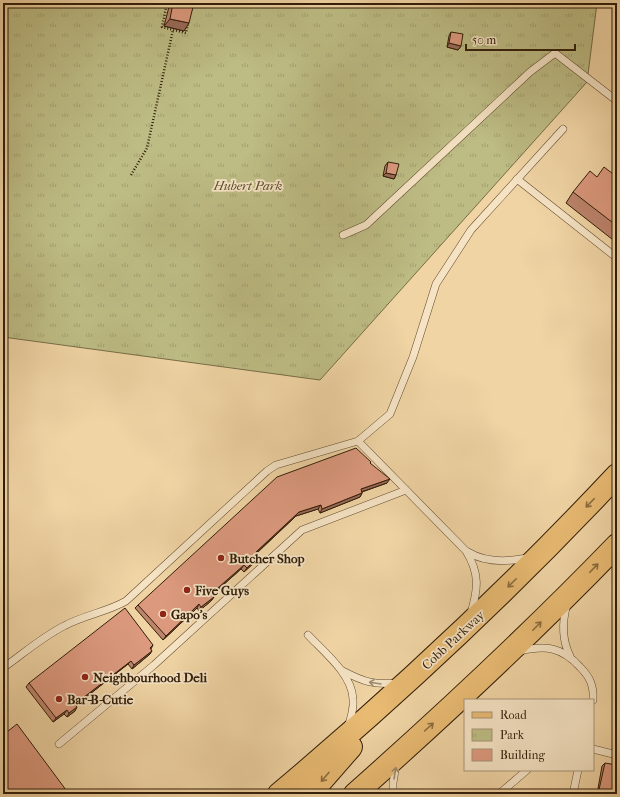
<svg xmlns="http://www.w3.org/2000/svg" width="620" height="797" font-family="'IM FELL French Canon',serif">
	<defs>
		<pattern id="park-tufts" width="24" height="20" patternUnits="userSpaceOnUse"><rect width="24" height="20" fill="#bdbc84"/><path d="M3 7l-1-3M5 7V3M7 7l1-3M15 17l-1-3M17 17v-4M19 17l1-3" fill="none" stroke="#a3a171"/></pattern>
	</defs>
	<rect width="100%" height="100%" fill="#f0d4a4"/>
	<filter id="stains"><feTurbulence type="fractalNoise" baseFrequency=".005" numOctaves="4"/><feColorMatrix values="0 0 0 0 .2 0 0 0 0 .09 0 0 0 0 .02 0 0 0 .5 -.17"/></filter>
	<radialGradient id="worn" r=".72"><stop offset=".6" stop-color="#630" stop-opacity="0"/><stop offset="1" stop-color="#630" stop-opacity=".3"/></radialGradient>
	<!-- park -->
	<polygon fill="url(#park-tufts)" stroke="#776c46" points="3,3 597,3 587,82 320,380 3,337"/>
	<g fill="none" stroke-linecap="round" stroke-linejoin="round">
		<!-- lane casing -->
		<g stroke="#614b30" stroke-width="8">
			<g id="lane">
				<polyline points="517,179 617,258"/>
				<polyline points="343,235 366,225 530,72 555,53 617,101"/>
				<path d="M358,441L466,551C480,574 478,589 471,613"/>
				<path d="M468,552C486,563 507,562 527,558"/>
				<path d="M567,604C562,622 562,640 570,656"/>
				<path d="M308,635C324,652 352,674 353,699C354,708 351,718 348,727"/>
				<path d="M520,651C546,645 562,647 580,667C590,677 594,686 593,700"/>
				<path d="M3,668C23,654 42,637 64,626C84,615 107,612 126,601L267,471L276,465L358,441L390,414L413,357L436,284L471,230L563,129"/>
				<path d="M343,671C364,682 374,685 398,683"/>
				<polyline points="59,744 154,665 302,530 406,490"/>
				<polyline points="593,749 617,755"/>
				<polyline points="393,794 393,783 396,764"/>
				<polyline points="499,794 527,770"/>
				<polyline points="573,794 578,770"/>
			</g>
		</g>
		<!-- primary casing -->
		<g stroke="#311d09" stroke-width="24">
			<g id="primary">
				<path d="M279,794C398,694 511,588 617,475"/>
				<polyline points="310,794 351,747"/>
				<path d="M355,794C445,714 533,632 617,545"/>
			</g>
		</g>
		<!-- path -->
		<g stroke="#311d09" stroke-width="2.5" stroke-dasharray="1 2" stroke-linecap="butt">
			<polyline points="167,3 162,27 186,33 188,23"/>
			<polyline points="131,175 147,148 173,30"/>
		</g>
		<!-- lane -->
		<use href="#lane" stroke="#f5e3c4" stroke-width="7"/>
		<!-- primary -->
		<use href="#primary" stroke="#e8ba72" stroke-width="22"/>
	</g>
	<!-- wall -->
	<g fill="#bd846c" stroke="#311d09">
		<polygon points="170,3 194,3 184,31 164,26"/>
		<polygon points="451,32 461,46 458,50 447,47 449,36"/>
		<polygon points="388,162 396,175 394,179 383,176 385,166"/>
		<polygon points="597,177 617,177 617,243 566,203 573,192"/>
		<polygon points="370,463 387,483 362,492 362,493 360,497 320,513 318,509 296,516 257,553 257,560 244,572 241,569 212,595 214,597 211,601 199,611 197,608 163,640 135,608 138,605"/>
		<polygon points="153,645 151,649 150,654 132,669 128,664 76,705 75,711 67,717 64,714 53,722 26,687 29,683"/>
		<polygon points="3,735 69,794 5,794 3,792"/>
		<polygon points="605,763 617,794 597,794 602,766"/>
	</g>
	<!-- shaded-wall -->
	<g fill="#9a6b58" stroke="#311d09">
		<polygon points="170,19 189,23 184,31 164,26"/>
		<polygon points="449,43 461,46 458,50 447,47"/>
		<polygon points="386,173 396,175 394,179 383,176"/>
		<polygon points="390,479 387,483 358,493 361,489"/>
		<polygon points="362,493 360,497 320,513 322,509"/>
		<polygon points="321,505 318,509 296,516 253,556 256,552 299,512"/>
		<polygon points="259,556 257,560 244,572 247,568"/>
		<polygon points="244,565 241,569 208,598 211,594"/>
		<polygon points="214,597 211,601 199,611 201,607"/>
		<polygon points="199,604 197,608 163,640 166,636"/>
		<polygon points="152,651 150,654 132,669 134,665"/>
		<polygon points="131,661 128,664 72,708 75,704"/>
		<polygon points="77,707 75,711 67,717 69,713"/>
		<polygon points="67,710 64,714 53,722 56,718"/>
	</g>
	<!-- building -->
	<g fill="#dc997e" stroke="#311d09">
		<polygon points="173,3 194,3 189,23 170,19"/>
		<polygon points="451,32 463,34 461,46 449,43"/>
		<polygon points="388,162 399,164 396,175 386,173"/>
		<polygon points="604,167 617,177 617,226 573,192 590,171 597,177"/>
		<polygon points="356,448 371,462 370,463 390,479 361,489 362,493 322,509 321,505 299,512 256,552 259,556 247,568 244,565 211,594 214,597 201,607 199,604 166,636 138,605 277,477"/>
		<polygon points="125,608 153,645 150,648 152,651 134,665 131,661 75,704 77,707 69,713 67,710 56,718 29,683"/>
		<polygon points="17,724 69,794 10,794 3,785 3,735"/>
		<polygon points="605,763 617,765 617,794 598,794"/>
	</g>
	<!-- one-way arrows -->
	<defs><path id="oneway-shaft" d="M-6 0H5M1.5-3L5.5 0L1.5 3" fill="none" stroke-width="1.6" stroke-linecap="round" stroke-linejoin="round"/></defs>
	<g stroke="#8c6c3e">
		<use href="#oneway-shaft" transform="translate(590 503) rotate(134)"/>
		<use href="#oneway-shaft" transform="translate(594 568) rotate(-46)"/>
		<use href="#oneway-shaft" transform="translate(512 583) rotate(135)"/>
		<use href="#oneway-shaft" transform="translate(537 626) rotate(-45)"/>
		<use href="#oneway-shaft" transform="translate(429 727) rotate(-42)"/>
		<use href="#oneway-shaft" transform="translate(325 777) rotate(130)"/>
	</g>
	<g stroke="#9d8a70">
		<use href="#oneway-shaft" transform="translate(375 683) rotate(-171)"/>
		<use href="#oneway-shaft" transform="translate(395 773) rotate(-81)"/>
	</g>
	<!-- markers -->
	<g fill="#8f2418" stroke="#f5e3c4" stroke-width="1.5">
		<circle cx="221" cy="558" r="4"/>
		<circle cx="187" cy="590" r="4"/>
		<circle cx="163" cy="614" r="4"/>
		<circle cx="85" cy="677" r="4"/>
		<circle cx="59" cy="699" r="4"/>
	</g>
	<g text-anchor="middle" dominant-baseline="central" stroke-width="3.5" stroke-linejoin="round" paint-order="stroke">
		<!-- park labels -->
		<g font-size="13" font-style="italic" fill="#5b4d2e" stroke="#f5e3c4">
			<text x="248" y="185">Hubert Park</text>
		</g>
		<!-- poi labels -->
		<g font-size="13" font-weight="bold" fill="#311d09" stroke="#f5e3c4" text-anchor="start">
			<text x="229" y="558">Butcher Shop</text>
			<text x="195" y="590">Five Guys</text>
			<text x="171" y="614">Gapo's</text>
			<text x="93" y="677">Neighbourhood Deli</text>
			<text x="67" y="699">Bar-B-Cutie</text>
		</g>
		<!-- street labels -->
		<g font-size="13" fill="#311d09" stroke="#f5e3c4">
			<text transform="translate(453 640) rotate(-43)">Cobb Parkway</text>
		</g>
	</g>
	<!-- margin -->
	<rect width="620" height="797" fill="none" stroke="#f0d4a4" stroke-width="16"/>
	<rect x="4" y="4" width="612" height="789" fill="none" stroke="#311d09" stroke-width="2"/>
	<rect x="8" y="8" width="604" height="781" fill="none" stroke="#311d09"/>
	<!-- legend -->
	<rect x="464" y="699" width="130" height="72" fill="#f5e3c4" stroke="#a79479"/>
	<rect x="472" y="712" width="20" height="6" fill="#e8ba72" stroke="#a79479"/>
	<text x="500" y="719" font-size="12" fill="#311d09">Road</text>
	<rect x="472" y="729" width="20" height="12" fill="url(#park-tufts)" stroke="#a79479"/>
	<text x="500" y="739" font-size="12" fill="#311d09">Park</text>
	<rect x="472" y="749" width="20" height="12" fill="#dc997e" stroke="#a79479"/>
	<text x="500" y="759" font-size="12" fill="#311d09">Building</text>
	<!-- scale -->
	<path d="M466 44v6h109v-6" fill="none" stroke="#311d09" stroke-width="2"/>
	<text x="472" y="44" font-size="12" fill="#311d09" stroke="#f5e3c4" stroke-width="3" paint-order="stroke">50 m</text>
	<rect width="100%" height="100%" filter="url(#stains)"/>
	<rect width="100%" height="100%" fill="url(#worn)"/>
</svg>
